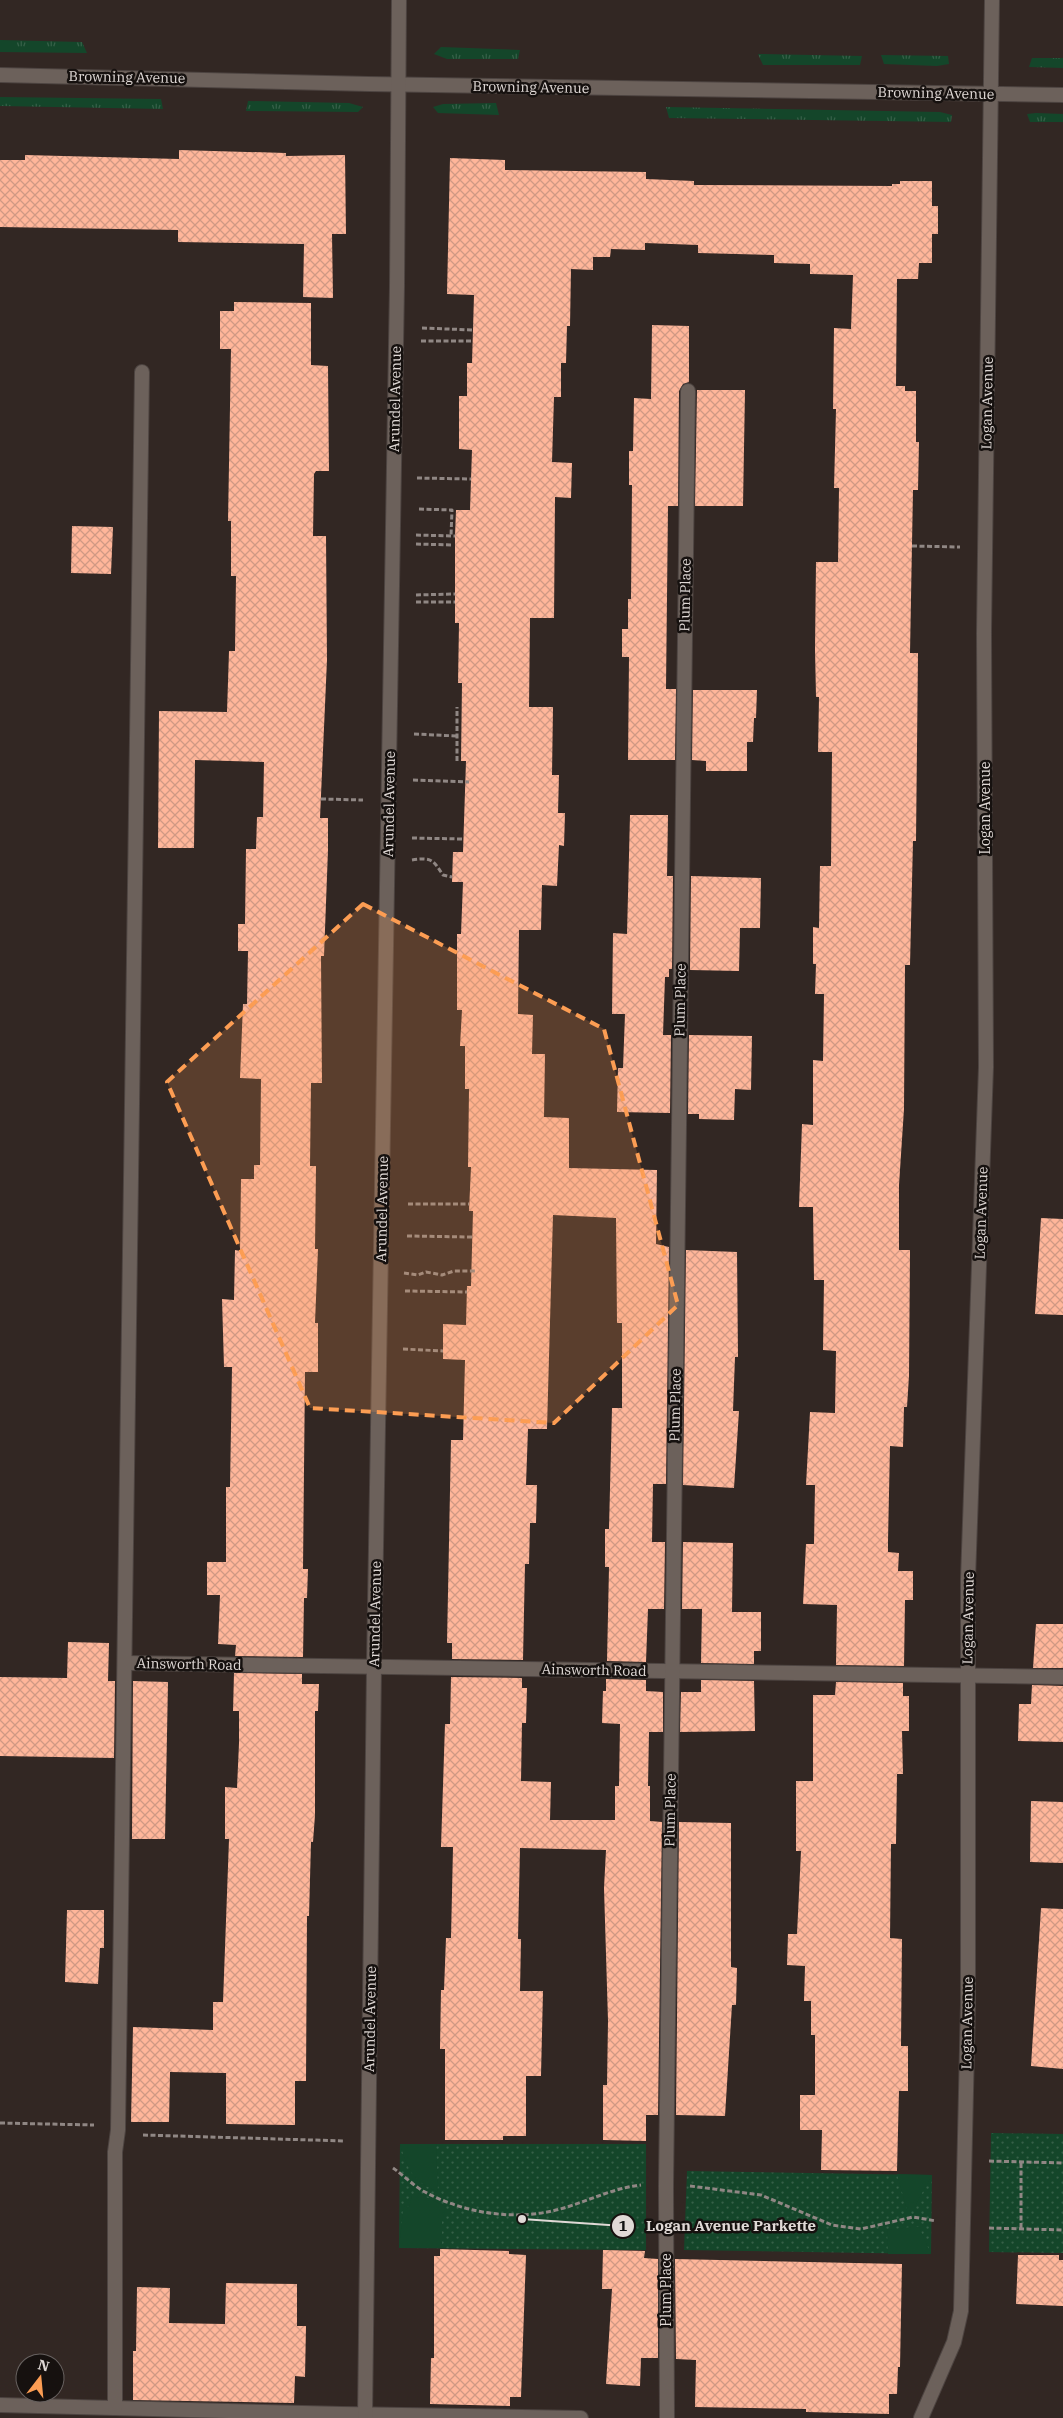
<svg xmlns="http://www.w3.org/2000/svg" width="1063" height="2418" font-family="'IBM Plex Serif',serif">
	<defs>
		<pattern id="grass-tufts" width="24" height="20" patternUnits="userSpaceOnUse" patternTransform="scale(1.25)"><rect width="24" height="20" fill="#14462a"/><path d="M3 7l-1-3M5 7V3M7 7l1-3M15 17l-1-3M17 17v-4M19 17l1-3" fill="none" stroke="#366048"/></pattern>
		<pattern id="park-dots" width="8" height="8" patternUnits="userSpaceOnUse" patternTransform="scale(1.25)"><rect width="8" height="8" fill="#14462a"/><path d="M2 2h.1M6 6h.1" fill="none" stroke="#366048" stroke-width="1.8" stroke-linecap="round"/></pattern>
		<pattern id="building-cross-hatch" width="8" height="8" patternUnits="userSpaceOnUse" patternTransform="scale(1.25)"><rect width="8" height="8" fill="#ffb69a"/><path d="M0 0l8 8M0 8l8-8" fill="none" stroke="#d09984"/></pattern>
	</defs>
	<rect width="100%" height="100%" fill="#322723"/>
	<!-- grass -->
	<g fill="url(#grass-tufts)">
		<polygon points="0,40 82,42 87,53 0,52"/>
		<polygon points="441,47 520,50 518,59 447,59 434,54"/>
		<polygon points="758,54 862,56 860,65 763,65"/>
		<polygon points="881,55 948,56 949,64 937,66 884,64"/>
		<polygon points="1032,58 1063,58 1063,68 1029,67"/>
		<polygon points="0,97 161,99 163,109 0,106"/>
		<polygon points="248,101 349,103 363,107 358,112 246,111"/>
		<polygon points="496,103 499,115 438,113 433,107 443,104"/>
		<polygon points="666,107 940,112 952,115 951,122 669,118"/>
		<polygon points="1036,113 1063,114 1063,122 1030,122 1027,114"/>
	</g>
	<!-- park -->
	<g fill="url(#park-dots)">
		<polygon points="991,2133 1063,2134 1063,2253 989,2252"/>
		<polygon points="400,2144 646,2144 646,2250 399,2248"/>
		<polygon points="687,2171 932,2175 931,2254 684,2250"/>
	</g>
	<!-- garden -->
	<g fill="#14462a">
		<path d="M400,2144H436L438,2192C412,2181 408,2170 400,2144Z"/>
		<polygon points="897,2174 932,2175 916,2204 907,2210"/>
		<polygon points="416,2192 446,2207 442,2221 442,2248 399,2248 403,2210 405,2205 409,2207 412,2196"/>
		<polygon points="911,2227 919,2227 931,2254 888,2254 887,2230"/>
	</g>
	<!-- building -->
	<g fill="url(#building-cross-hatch)">
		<polygon points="179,150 286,153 286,156 345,155 346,234 332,234 333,298 303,297 304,244 178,242 178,230 0,227 0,160 25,160 25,155 179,159"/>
		<polygon points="450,158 505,160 505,170 646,172 646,179 694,181 694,185 892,186 892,184 900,184 900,181 932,181 932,206 938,206 938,234 932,234 932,263 919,263 918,279 897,279 896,386 905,386 905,391 916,391 916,442 919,442 918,490 913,490 910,653 918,653 916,841 913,841 910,965 905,965 904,1109 899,1185 899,1250 910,1250 909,1376 907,1407 904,1407 903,1447 890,1446 888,1541 888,1552 899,1553 898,1571 913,1571 913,1600 905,1600 904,1666 836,1665 837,1605 803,1604 806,1544 814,1544 815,1485 806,1485 810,1412 835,1413 836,1351 823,1350 824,1280 814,1280 813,1207 799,1207 802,1124 813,1125 813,1060 823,1061 824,994 815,994 816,964 813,964 813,927 819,928 820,866 831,866 832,752 818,752 819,697 816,697 815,649 816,562 838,562 839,488 834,488 836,409 833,409 834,328 851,329 853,275 810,274 810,264 774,263 774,255 698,253 698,245 645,243 645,250 611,249 610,257 593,257 593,270 571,269 570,326 567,326 566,363 561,363 561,397 554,397 552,462 572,463 571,498 555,497 554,618 530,618 529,707 553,707 552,775 559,775 558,813 565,813 564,846 559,845 557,886 542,885 541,930 519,930 518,1014 533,1015 532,1054 545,1054 544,1117 569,1118 569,1168 657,1170 656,1244 669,1247 666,1484 653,1484 652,1542 665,1542 664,1609 648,1609 646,1662 607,1661 609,1567 605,1567 605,1529 609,1529 612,1408 622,1408 622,1323 617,1323 616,1218 553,1215 547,1429 528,1429 526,1485 537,1485 536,1523 530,1523 529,1564 525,1564 523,1660 452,1659 452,1643 447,1643 451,1440 463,1440 465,1360 443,1359 443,1324 466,1325 467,1286 471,1286 473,1211 469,1211 471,1167 468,1167 469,1089 465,1089 465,1046 460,1046 462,1010 457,1010 457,934 461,934 463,882 452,882 453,852 463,852 466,761 461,761 462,683 458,683 459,623 455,623 455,536 456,510 470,510 472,450 459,449 459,396 467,396 467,363 472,363 474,295 447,294"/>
		<polygon points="234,302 311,303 311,365 328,366 329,471 316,471 314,474 313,536 326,536 327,660 320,818 328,818 328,850 324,956 321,956 322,1083 311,1083 310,1166 316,1166 315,1249 318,1249 315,1323 318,1323 318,1372 305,1372 303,1569 308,1569 307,1598 304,1598 303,1657 235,1656 236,1645 218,1644 220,1595 207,1595 207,1562 226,1562 226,1487 230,1487 232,1367 224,1367 222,1299 234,1300 235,1250 240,1251 241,1179 254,1179 254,1165 260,1165 261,1079 240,1078 243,1004 247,1004 248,951 238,951 238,924 245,924 246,849 256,849 257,817 263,817 264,762 195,760 194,848 158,848 159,711 227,712 229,651 235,651 236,576 231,576 231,521 228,521 231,349 220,349 220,311 234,311"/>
		<polygon points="652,325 689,326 689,382 683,384 679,391 678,506 668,506 666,689 676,689 675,760 628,760 629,657 622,657 622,629 628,629 628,599 631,599 632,485 629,485 629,451 633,451 634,398 651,399"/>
		<polygon points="697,390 745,390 743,506 695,506"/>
		<polygon points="72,526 113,527 111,574 71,573"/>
		<polygon points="693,690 757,690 756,718 754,718 753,742 747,742 747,771 706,771 706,761 692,760"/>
		<polygon points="630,815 668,815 667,876 673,876 672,969 669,969 669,977 665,977 663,1035 671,1035 670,1113 617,1112 618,1068 623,1068 625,1014 612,1014 613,933 627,934"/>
		<polygon points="691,876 761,878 760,928 740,928 739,971 690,970"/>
		<polygon points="689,1035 752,1036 751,1090 735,1089 734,1120 699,1119 699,1114 688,1114"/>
		<polygon points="1041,1218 1063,1219 1063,1315 1035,1314"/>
		<polygon points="686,1250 737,1252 738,1357 735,1357 733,1411 739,1411 734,1488 683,1485"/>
		<polygon points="683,1542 733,1543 732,1612 761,1612 761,1651 754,1651 754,1664 701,1663 702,1609 682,1609"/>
		<polygon points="1036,1624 1063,1624 1063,1668 1033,1668"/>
		<polygon points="68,1642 109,1643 108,1681 115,1681 114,1758 0,1756 0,1677 67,1678"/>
		<polygon points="234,1673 302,1674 302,1684 319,1684 318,1711 315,1711 315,1815 313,1842 311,1842 309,1916 307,1916 306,2081 295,2081 295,2125 226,2124 226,2073 170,2072 169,2122 131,2122 133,2027 213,2030 213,2002 223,2002 229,1839 225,1839 225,1787 237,1788 239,1743 239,1711 233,1711"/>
		<polygon points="451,1677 522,1678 522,1688 527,1688 526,1723 522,1723 521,1781 551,1782 550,1820 615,1820 615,1786 619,1786 620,1724 602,1723 603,1691 606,1691 606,1679 646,1680 646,1691 663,1692 663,1732 649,1732 648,1786 650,1786 650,1821 662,1822 658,2115 646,2115 646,2141 603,2140 603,2085 607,2085 608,2021 604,1888 606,1850 520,1848 518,1939 521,1939 520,1991 543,1991 541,2076 526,2076 526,2136 503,2136 503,2140 445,2140 445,2049 440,2049 441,1990 444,1990 446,1938 451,1938 453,1847 441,1847 445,1724 450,1724"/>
		<polygon points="701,1680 754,1681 755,1731 680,1732 681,1692 701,1692"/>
		<polygon points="133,1681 168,1682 165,1839 132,1839"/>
		<polygon points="836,1682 903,1683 903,1696 909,1696 909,1731 902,1731 903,1774 897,1774 896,1844 891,1844 890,1938 902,1939 901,2046 908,2046 908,2091 899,2091 897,2171 821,2170 822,2130 800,2130 800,2095 815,2095 815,2035 811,2035 811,2001 804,2001 805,1966 787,1965 788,1934 797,1934 801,1851 796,1851 796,1781 813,1781 813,1695 835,1695"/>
		<polygon points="1032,1685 1063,1686 1063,1742 1018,1741 1019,1704 1031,1704"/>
		<polygon points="1031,1801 1063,1802 1063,1863 1030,1862"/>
		<polygon points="679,1822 731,1823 731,1967 737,1968 736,2005 732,2005 725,2116 676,2115"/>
		<polygon points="1041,1908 1063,1909 1063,2069 1031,2066"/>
		<polygon points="67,1910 104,1910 104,1948 100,1948 98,1984 65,1982"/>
		<polygon points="440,2249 509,2251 509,2254 526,2255 521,2397 510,2397 510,2406 430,2404 431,2358 434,2358 434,2256 440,2256"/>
		<polygon points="603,2250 645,2251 644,2258 658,2259 658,2358 641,2358 640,2386 606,2384 612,2289 602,2289"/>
		<polygon points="1018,2255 1059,2255 1059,2260 1063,2260 1063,2306 1016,2304"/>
		<polygon points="675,2259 902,2264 900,2367 898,2367 897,2394 889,2394 889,2414 806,2412 806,2409 695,2407 696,2360 676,2359"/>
		<polygon points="226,2283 297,2284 297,2326 306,2326 305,2377 295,2376 294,2403 133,2400 133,2351 136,2351 137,2287 170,2288 169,2323 225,2324"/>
	</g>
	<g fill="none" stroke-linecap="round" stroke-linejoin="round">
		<!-- service casing -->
		<g stroke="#4d4441" stroke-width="16">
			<g id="service">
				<polyline points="126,1663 1063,1677"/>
				<polyline points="0,2405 342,2414 581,2418"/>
				<polyline points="115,2408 115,2152 118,2130 142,372"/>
				<polyline points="667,2418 666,2186 688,391"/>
			</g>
		</g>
		<!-- minor casing -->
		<g stroke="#4d4441" stroke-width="16">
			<g id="minor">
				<polyline points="0,75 369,84 1063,95"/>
				<polyline points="365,2418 374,1667 397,286 399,0"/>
				<polyline points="921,2418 954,2342 961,2311 968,2004 968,1579 986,1067 984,633 992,0"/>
			</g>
		</g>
		<!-- path -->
		<g stroke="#908784" stroke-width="3" stroke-dasharray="5 2.5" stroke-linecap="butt">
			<polyline points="422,328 473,330"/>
			<polyline points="421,341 473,341"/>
			<polyline points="417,478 471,479"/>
			<polyline points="419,509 452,510 451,536"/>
			<polyline points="416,535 455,536"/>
			<polyline points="416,544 453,545"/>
			<polyline points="912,546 960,547"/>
			<polyline points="416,595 455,594"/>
			<polyline points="416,602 455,602"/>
			<polyline points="414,734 457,736"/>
			<polyline points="457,761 457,707"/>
			<polyline points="413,780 469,782"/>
			<polyline points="321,799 363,800"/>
			<polyline points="412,838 463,839"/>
			<path d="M412,860C432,857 433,860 443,875L452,877"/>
			<polyline points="408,1204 469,1204"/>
			<polyline points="407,1236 472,1237"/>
			<polyline points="404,1273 418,1275 426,1272 442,1275 454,1271 475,1271"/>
			<polyline points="405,1291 467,1292"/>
			<polyline points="403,1349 443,1351"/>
			<polyline points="0,2123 94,2125"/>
			<polyline points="143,2135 345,2141"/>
			<polyline points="989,2161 1063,2163"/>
			<path d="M393,2168C403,2175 413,2185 423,2191C467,2215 520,2222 567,2207C592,2199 615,2188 641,2185"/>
			<polyline points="690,2186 761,2195 832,2225 861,2229 913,2217 936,2221"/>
			<polyline points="989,2228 1063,2230"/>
			<polyline points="1021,2228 1021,2162"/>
		</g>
		<!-- service -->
		<use href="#service" stroke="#6c615b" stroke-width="14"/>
		<!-- minor -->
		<use href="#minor" stroke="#6c615b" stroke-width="14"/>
	</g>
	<!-- marked area -->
	<path fill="#fc9d53" fill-opacity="0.2" stroke="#fc9d53" stroke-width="4" stroke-dasharray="10 6" stroke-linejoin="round" d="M363,904L604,1029L678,1305L554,1423L310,1408L167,1082Z"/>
	<g text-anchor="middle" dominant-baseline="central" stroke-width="5" stroke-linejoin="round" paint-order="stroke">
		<!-- street labels -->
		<g font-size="14" fill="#e0d9d6" stroke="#16110f">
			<text transform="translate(127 77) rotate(1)">Browning Avenue</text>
			<text transform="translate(531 87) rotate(1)">Browning Avenue</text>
			<text transform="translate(936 93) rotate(1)">Browning Avenue</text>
			<text transform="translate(395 399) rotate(-89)">Arundel Avenue</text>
			<text transform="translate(987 403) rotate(-89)">Logan Avenue</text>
			<text transform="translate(685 595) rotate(-89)">Plum Place</text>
			<text transform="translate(389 804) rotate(-89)">Arundel Avenue</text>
			<text transform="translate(985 808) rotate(-90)">Logan Avenue</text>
			<text transform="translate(680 1000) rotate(-89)">Plum Place</text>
			<text transform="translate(382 1209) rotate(-89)">Arundel Avenue</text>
			<text transform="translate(981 1213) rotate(-88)">Logan Avenue</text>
			<text transform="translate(675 1405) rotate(-89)">Plum Place</text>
			<text transform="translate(375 1614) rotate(-89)">Arundel Avenue</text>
			<text transform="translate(968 1618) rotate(-89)">Logan Avenue</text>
			<text transform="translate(189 1664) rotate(1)">Ainsworth Road</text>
			<text transform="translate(594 1670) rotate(1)">Ainsworth Road</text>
			<text transform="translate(670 1810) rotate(-89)">Plum Place</text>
			<text transform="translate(370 2019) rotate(-89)">Arundel Avenue</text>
			<text transform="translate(967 2023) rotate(-89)">Logan Avenue</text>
			<text transform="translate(666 2290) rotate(-90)">Plum Place</text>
		</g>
	</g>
	<!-- callouts -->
	<path fill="none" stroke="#e0d9d6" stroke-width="2" d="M522 2219L623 2226"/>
	<g fill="#e0d9d6" stroke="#16110f" stroke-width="2">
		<circle cx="522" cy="2219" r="5"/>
		<circle cx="623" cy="2226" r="12"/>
	</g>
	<g font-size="15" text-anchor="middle" font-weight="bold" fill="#111">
		<text x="623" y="2231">1</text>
	</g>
	<g font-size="15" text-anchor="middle" font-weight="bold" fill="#e0d9d6" stroke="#16110f" stroke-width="5" stroke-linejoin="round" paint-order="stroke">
		<text x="731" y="2231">Logan Avenue Parkette</text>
	</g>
	<!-- north arrow -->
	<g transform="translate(40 2378) rotate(16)"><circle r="24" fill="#16110f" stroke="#67615f"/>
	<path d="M0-4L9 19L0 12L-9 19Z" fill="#fc9d53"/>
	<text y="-8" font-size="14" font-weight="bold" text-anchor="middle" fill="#e0d9d6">N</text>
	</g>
</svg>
